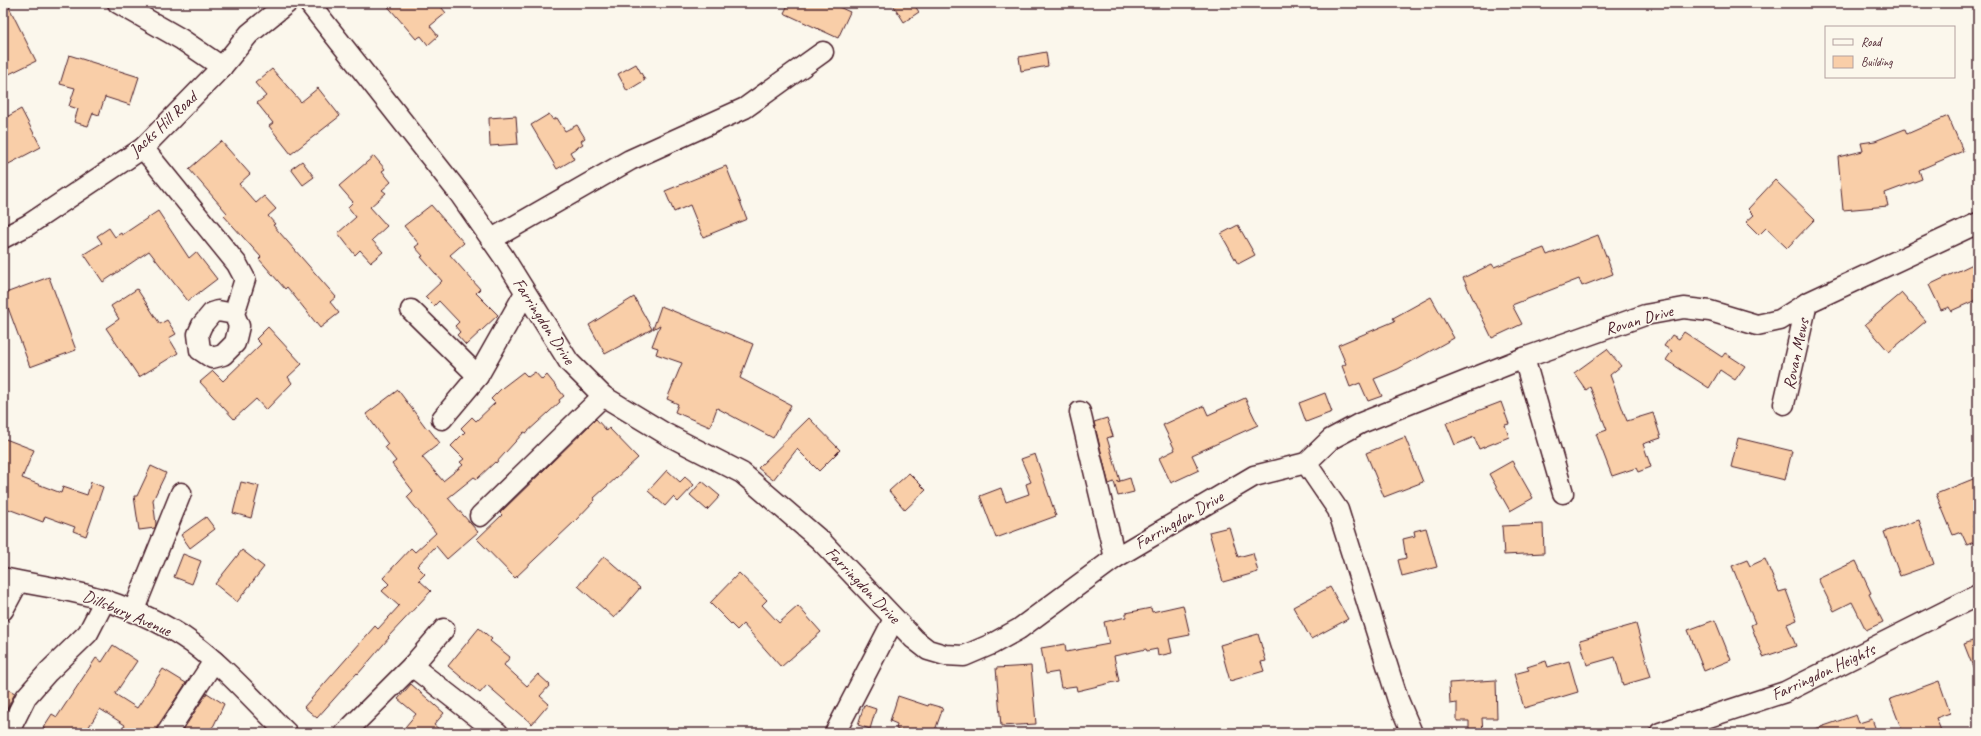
<svg xmlns="http://www.w3.org/2000/svg" width="1981" height="736" font-family="Caveat,sans-serif">
	<rect width="100%" height="100%" fill="#fbf7ec"/>
	<filter id="ink" filterUnits="userSpaceOnUse"><feTurbulence type="fractalNoise" baseFrequency=".025" numOctaves="2"/><feDisplacementMap in="SourceGraphic" scale="8" xChannelSelector="R" yChannelSelector="G"/><feConvolveMatrix kernelMatrix="1 2 1 2 8 2 1 2 1" color-interpolation-filters="sRGB"/></filter>
	<g filter="url(#ink)">
		<!-- building -->
		<g fill="#f9cea8" stroke="#4a1f2b">
			<polygon points="3,3 7,3 36,61 3,77"/>
			<polygon points="385,3 438,3 446,13 430,26 438,36 428,45 421,36 416,39"/>
			<polygon points="789,3 840,3 839,7 850,12 838,38 784,13"/>
			<polygon points="892,3 913,3 919,12 904,22"/>
			<polygon points="1046,52 1048,66 1021,71 1019,57"/>
			<polygon points="69,55 139,77 130,105 105,97 99,115 93,113 88,126 74,122 78,109 69,106 75,88 60,84"/>
			<polygon points="636,64 645,80 627,91 618,74"/>
			<polygon points="272,69 301,102 318,88 340,116 291,154 269,126 273,123 257,103 266,96 255,83"/>
			<polygon points="21,109 41,147 3,167 3,119"/>
			<polygon points="549,114 553,120 557,118 565,131 577,125 585,138 581,141 583,144 570,152 574,159 557,169 531,125"/>
			<polygon points="516,116 518,144 490,146 489,118"/>
			<polygon points="1948,116 1963,151 1919,170 1922,179 1885,193 1888,206 1843,210 1838,157 1863,151 1861,143 1875,141 1905,129 1907,134"/>
			<polygon points="221,141 250,174 239,184 256,203 264,196 276,209 268,216 275,224 273,225 336,297 330,302 339,313 320,328 287,287 285,289 259,259 261,257 224,216 227,213 189,169"/>
			<polygon points="374,156 385,169 382,171 391,182 382,190 386,193 370,207 387,226 372,240 383,252 371,262 360,250 355,255 338,233 356,217 348,207 353,202 339,186"/>
			<polygon points="302,161 314,177 303,185 291,169"/>
			<polygon points="726,166 747,219 703,237 690,205 674,212 665,191"/>
			<polygon points="1775,180 1815,219 1787,248 1766,228 1759,235 1746,222 1754,215 1748,209"/>
			<polygon points="431,205 464,243 450,255 480,289 476,293 498,315 466,345 457,335 460,332 455,326 459,322 439,301 434,306 425,297 442,281 421,257 423,256 415,247 419,244 404,226"/>
			<polygon points="158,211 189,258 196,252 217,279 188,301 149,251 103,282 84,254 102,243 97,236 109,228 115,237 121,233 122,235"/>
			<polygon points="1238,225 1255,255 1238,264 1221,234"/>
			<polygon points="1598,235 1613,274 1582,286 1579,279 1512,305 1522,324 1492,338 1463,278 1492,264 1494,267 1544,248 1547,255"/>
			<polygon points="1973,264 1978,273 1978,299 1951,311 1949,307 1941,310 1929,285"/>
			<polygon points="49,277 76,350 30,367 3,294"/>
			<polygon points="137,289 160,324 167,320 176,334 169,338 178,353 139,377 106,328 119,319 111,306"/>
			<polygon points="1902,293 1926,321 1889,352 1865,324"/>
			<polygon points="634,297 652,329 605,354 589,325"/>
			<polygon points="1431,297 1454,338 1398,369 1374,379 1382,396 1368,401 1360,383 1350,387 1342,366 1346,364 1338,345 1395,321 1393,318"/>
			<polygon points="661,306 753,344 740,378 791,405 773,438 717,408 710,427 675,412 678,404 667,399 682,363 656,354 658,348 652,346 660,325 653,329"/>
			<polygon points="268,327 302,364 288,377 292,383 266,410 256,399 234,419 200,382 213,371 223,381 261,344 256,339"/>
			<polygon points="1684,332 1722,357 1725,353 1745,366 1735,380 1720,370 1709,388 1666,360 1672,351 1664,346 1672,335 1679,339"/>
			<polygon points="1607,349 1621,366 1610,375 1627,421 1653,413 1661,438 1643,444 1651,467 1638,472 1636,468 1612,476 1596,434 1607,430 1590,387 1586,390 1574,373"/>
			<polygon points="523,372 528,377 535,372 542,380 547,375 564,396 559,400 560,402 526,433 524,432 496,463 495,462 477,479 474,477 448,498 478,532 447,559 436,546 417,566 425,574 419,580 431,591 388,637 389,638 358,674 357,673 317,718 304,707 375,626 378,629 399,606 382,591 389,584 383,578 411,548 415,552 436,533 407,497 413,491 392,464 396,461 385,447 388,444 366,414 398,390 427,429 428,428 440,443 422,457 443,481 463,465 460,462 464,459 451,446 465,432 461,428 472,417 476,421 495,403 491,399 502,388"/>
			<polygon points="1325,393 1332,412 1306,422 1299,403"/>
			<polygon points="1245,398 1258,425 1192,455 1199,470 1171,483 1159,458 1175,450 1163,425 1204,406 1208,415"/>
			<polygon points="1501,402 1509,424 1505,425 1509,437 1479,449 1474,437 1455,445 1446,423"/>
			<polygon points="809,418 840,450 819,471 797,449 773,480 758,468"/>
			<polygon points="1107,418 1113,436 1107,438 1120,481 1117,482 1130,478 1134,492 1118,496 1114,482 1109,484 1108,481 1094,422"/>
			<polygon points="596,419 607,431 609,428 638,458 594,498 595,500 575,521 515,578 477,539 502,515 500,513"/>
			<polygon points="1405,437 1423,482 1384,497 1366,453"/>
			<polygon points="3,438 34,450 22,478 61,493 63,487 87,495 91,482 103,487 86,536 73,531 75,527 45,516 43,522 3,507"/>
			<polygon points="1738,438 1792,451 1785,480 1731,467"/>
			<polygon points="1035,454 1056,516 996,538 980,496 1001,488 1006,502 1029,494 1026,484 1031,482 1021,459"/>
			<polygon points="1512,461 1533,498 1510,511 1489,474"/>
			<polygon points="151,466 166,473 153,500 156,524 155,528 139,530 134,496 137,496"/>
			<polygon points="667,470 680,482 685,477 694,485 678,502 673,497 665,506 648,491"/>
			<polygon points="909,473 926,490 905,510 889,491"/>
			<polygon points="1978,477 1978,524 1973,526 1978,540 1967,545 1961,532 1953,535 1936,494"/>
			<polygon points="702,481 720,496 707,510 690,495"/>
			<polygon points="241,482 259,486 251,518 233,513"/>
			<polygon points="206,517 215,529 190,548 181,535"/>
			<polygon points="1919,520 1934,564 1900,576 1884,532"/>
			<polygon points="1543,524 1544,553 1504,555 1502,526"/>
			<polygon points="1229,527 1238,557 1253,553 1258,572 1223,582 1209,532"/>
			<polygon points="1426,528 1437,567 1402,576 1398,560 1406,558 1403,539 1415,536 1414,531"/>
			<polygon points="242,550 264,567 237,602 215,584"/>
			<polygon points="183,554 201,561 192,584 174,577"/>
			<polygon points="604,556 640,588 614,618 578,586"/>
			<polygon points="1765,559 1779,592 1786,590 1797,620 1787,624 1796,646 1763,657 1751,625 1755,623 1732,566 1747,560 1750,566"/>
			<polygon points="1856,561 1871,593 1869,594 1883,622 1866,630 1852,602 1834,611 1818,579"/>
			<polygon points="739,573 767,600 762,605 779,623 798,606 821,632 781,667 743,624 737,630 710,603"/>
			<polygon points="1330,587 1348,619 1311,639 1293,607"/>
			<polygon points="1183,605 1190,635 1169,639 1172,653 1158,656 1157,649 1147,651 1146,649 1114,656 1119,681 1077,691 1076,686 1061,688 1058,672 1046,674 1041,648 1065,644 1066,652 1109,644 1104,622 1126,617 1126,613 1151,608 1152,612"/>
			<polygon points="1715,620 1731,660 1704,671 1688,630"/>
			<polygon points="1636,624 1651,677 1623,685 1615,657 1587,665 1580,640"/>
			<polygon points="479,628 492,639 490,641 510,657 504,665 527,686 538,674 550,685 540,696 549,704 532,724 487,685 480,693 448,666"/>
			<polygon points="1258,634 1266,661 1261,662 1264,671 1230,681 1220,645"/>
			<polygon points="1978,639 1978,677 1977,677 1964,644"/>
			<polygon points="113,645 137,661 115,694 137,708 163,669 186,683 157,727 156,733 120,733 125,725 100,709 85,733 51,733 43,728 52,714 57,717 96,658 102,662"/>
			<polygon points="1546,661 1548,667 1569,661 1578,692 1524,708 1514,674 1529,670 1527,667"/>
			<polygon points="1031,666 1036,724 1001,726 996,668"/>
			<polygon points="1496,680 1497,718 1482,718 1483,733 1469,733 1469,721 1457,721 1457,703 1450,704 1449,683"/>
			<polygon points="1939,681 1950,713 1936,718 1942,733 1903,733 1890,699"/>
			<polygon points="411,684 444,713 434,725 444,733 400,733 416,714 398,699"/>
			<polygon points="3,687 15,693 3,717"/>
			<polygon points="207,693 224,704 214,725 208,733 181,733"/>
			<polygon points="898,696 928,706 929,704 943,708 934,733 908,733 896,729 897,724 890,721"/>
			<polygon points="864,705 876,709 870,729 858,725"/>
			<polygon points="1856,715 1859,723 1872,719 1877,733 1809,733 1809,731"/>
		</g>
		<g fill="none" stroke-linecap="round" stroke-linejoin="round">
			<!-- minor casing -->
			<g stroke="#4a1f2b" stroke-width="23">
				<g id="minor">
					<polyline points="118,3 181,39 222,67"/>
					<polyline points="309,3 459,193 503,256 569,362 603,396 666,434 742,473 821,541 914,639 928,650 945,655 964,656 992,644 1019,629 1115,558 1254,476 1306,463 1331,439 1361,423 1524,358 1645,315 1684,308 1710,311 1757,325 1780,320 1807,303 1978,223"/>
					<polyline points="143,148 237,264 245,279 234,314 239,326 235,343 223,355 212,358 200,350 198,334 202,325 212,313 218,311 234,314"/>
					<polyline points="3,238 28,225 143,148 222,67 249,34 287,3"/>
					<polyline points="492,239 630,160 745,108 823,52"/>
					<polyline points="411,310 478,376"/>
					<polyline points="1524,358 1563,493"/>
					<polyline points="1784,404 1807,303"/>
					<polyline points="1080,412 1115,558"/>
					<polyline points="442,419 478,376 525,293"/>
					<polyline points="1306,463 1338,510 1398,700 1412,733"/>
					<polyline points="480,516 603,396"/>
					<path d="M3,578C37,586 71,589 104,600C134,610 166,624 192,643C227,669 256,703 287,733"/>
					<polyline points="3,610 18,582"/>
					<polyline points="133,612 181,493"/>
					<polyline points="412,666 444,629"/>
					<polyline points="8,733 26,697 48,672 88,633 105,600"/>
					<polyline points="167,733 214,661"/>
					<polyline points="345,733 412,666 498,733"/>
					<polyline points="835,733 894,619"/>
					<polyline points="1660,733 1785,692 1978,595"/>
				</g>
			</g>
			<!-- minor -->
			<use href="#minor" stroke="#fbf7ec" stroke-width="20"/>
		</g>
	</g>
	<g text-anchor="middle" dominant-baseline="central" stroke-width="3" stroke-linejoin="round" paint-order="stroke">
		<!-- street labels -->
		<g font-size="17" fill="#4a1f2b" stroke="#fbf7ec">
			<text transform="translate(163 124) rotate(-43)">Jacks Hill Road</text>
			<text transform="translate(1639 320) rotate(-16)">Rovan Drive</text>
			<text transform="translate(544 321) rotate(57)">Farringdon Drive</text>
			<text transform="translate(1796 354) rotate(-78)">Rovan Mews</text>
			<text transform="translate(1179 520) rotate(-30)">Farringdon Drive</text>
			<text transform="translate(863 585) rotate(46)">Farringdon Drive</text>
			<text transform="translate(127 613) rotate(23)">Dillsbury Avenue</text>
			<text transform="translate(1823 672) rotate(-25)">Farringdon Heights</text>
		</g>
	</g>
	<!-- margin -->
	<rect width="1981" height="736" fill="none" stroke="#fbf7ec" stroke-width="16"/>
	<rect x="8" y="8" width="1965" height="720" fill="none" stroke="#4a1f2b" stroke-width="1.5" filter="url(#ink)"/>
	<!-- legend -->
	<rect x="1825" y="26" width="130" height="52" fill="#fbf7ec" stroke="#b4a19f"/>
	<rect x="1833" y="39" width="20" height="6" fill="#fbf7ec" stroke="#b4a19f"/>
	<text x="1861" y="46" font-size="12" fill="#4a1f2b">Road</text>
	<rect x="1833" y="56" width="20" height="12" fill="#f9cea8" stroke="#b4a19f"/>
	<text x="1861" y="66" font-size="12" fill="#4a1f2b">Building</text>
</svg>
